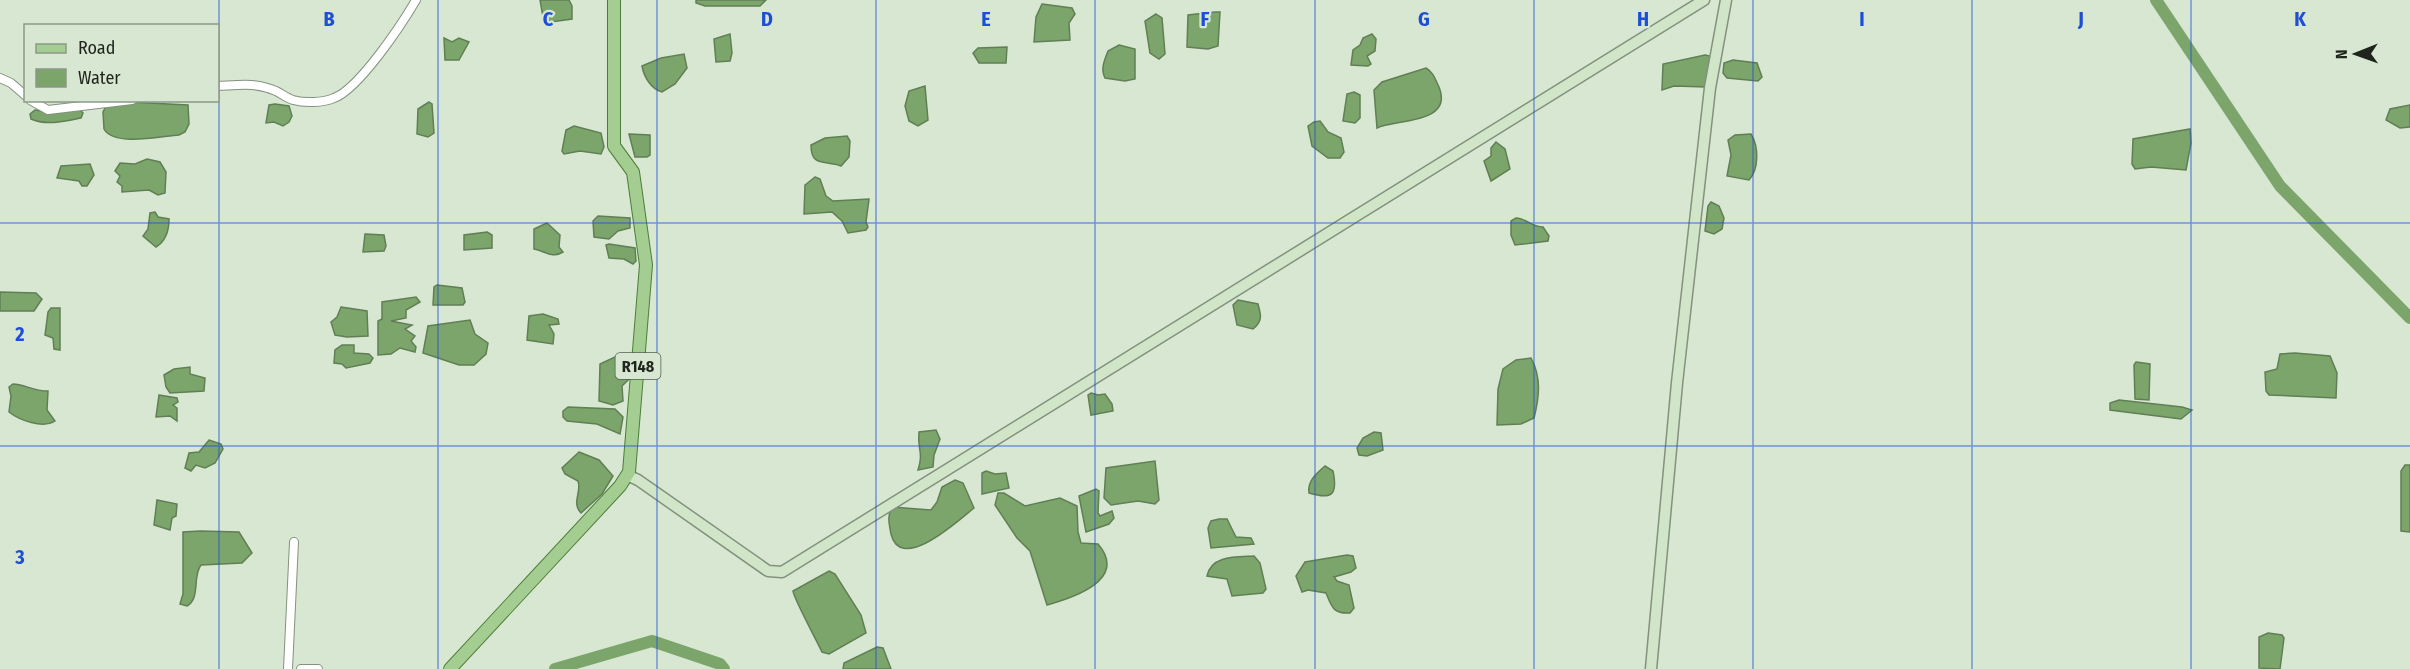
<svg xmlns="http://www.w3.org/2000/svg" width="2410" height="669" font-family="'Fira Sans Condensed',sans-serif">
	<rect width="100%" height="100%" fill="#d7e7d1"/>
	<!-- water -->
	<g fill="#7ca56c" stroke="#607f54" stroke-width="1.5">
		<polygon points="540,0 569,0 572,6 572,19 544,23"/>
		<polygon points="696,0 766,0 760,6 705,6 696,3"/>
		<polygon points="1042,4 1072,8 1075,14 1069,23 1070,40 1034,42 1036,17"/>
		<polygon points="1215,12 1220,12 1218,46 1208,49 1187,47 1188,15"/>
		<polygon points="1156,14 1162,18 1165,54 1159,59 1150,53 1145,21"/>
		<polygon points="730,34 732,53 730,61 716,62 714,39"/>
		<polygon points="1372,34 1376,39 1375,51 1367,56 1371,64 1368,66 1351,65 1353,50 1360,45 1363,38"/>
		<polygon points="444,38 452,42 459,38 469,42 459,60 445,60"/>
		<path d="M1119,45L1135,49V79L1125,81L1105,78C1100,69 1105,59 1108,51Z"/>
		<polygon points="1007,47 1006,63 979,63 973,53 978,48"/>
		<path d="M684,54L687,68L675,84L662,92C651,89 644,77 642,66L661,58Z"/>
		<polygon points="1705,55 1710,56 1706,87 1674,86 1662,90 1663,64"/>
		<polygon points="1733,60 1757,63 1762,77 1758,81 1727,78 1723,73 1724,63"/>
		<path d="M1426,68C1434,73 1435,79 1439,87C1454,124 1396,119 1377,128L1374,90L1382,82Z"/>
		<polygon points="925,86 928,120 918,126 909,121 905,106 909,91"/>
		<polygon points="1354,92 1360,95 1360,118 1355,123 1343,121 1347,94"/>
		<path d="M109,101L188,105L189,124L185,132L179,135C161,136 114,147 104,129L103,112Z"/>
		<polygon points="429,102 432,104 434,133 428,137 417,134 418,109"/>
		<polygon points="275,104 289,106 292,116 289,122 283,126 274,122 266,123 269,105"/>
		<polygon points="2410,105 2410,127 2400,128 2386,120 2390,109"/>
		<path d="M79,109L83,113L81,118C66,121 46,126 31,119L30,114L35,110L51,112Z"/>
		<polygon points="1320,121 1328,132 1341,138 1344,152 1340,158 1328,158 1312,146 1308,126 1314,122"/>
		<polygon points="574,126 601,133 604,147 601,154 580,151 564,154 562,151 566,130"/>
		<polygon points="2190,129 2191,143 2186,170 2151,167 2135,169 2132,164 2133,139"/>
		<polygon points="629,134 650,135 650,155 647,157 635,157"/>
		<path d="M1751,134C1759,147 1759,169 1749,180L1727,176L1731,155L1728,140L1735,135Z"/>
		<path d="M847,136L850,141L849,157L841,166C824,160 811,167 811,145L825,138Z"/>
		<polygon points="1496,142 1505,149 1510,169 1491,181 1484,161 1491,156 1491,148"/>
		<polygon points="147,159 160,162 166,172 165,193 158,195 149,190 122,192 122,186 117,182 120,176 115,171 120,163 135,164"/>
		<polygon points="90,164 94,175 87,186 82,186 79,181 57,178 61,166"/>
		<polygon points="815,177 820,179 826,196 833,201 869,199 866,222 868,227 866,230 848,233 842,221 832,212 804,214 805,185"/>
		<polygon points="1711,202 1719,206 1724,218 1722,229 1714,234 1705,231 1708,206"/>
		<path d="M155,212L158,217L169,219C169,230 166,241 156,247L143,236L148,229L150,213Z"/>
		<polygon points="598,216 630,218 630,228 618,231 609,239 594,237 593,221"/>
		<path d="M1516,218C1526,218 1531,227 1543,227L1549,236L1548,241L1515,245L1511,235V221Z"/>
		<path d="M547,223L560,235L559,247L563,252C552,259 545,251 534,249V229Z"/>
		<polygon points="487,232 492,235 492,248 464,250 464,235"/>
		<polygon points="365,234 384,235 386,246 384,251 363,252"/>
		<polygon points="609,244 635,248 636,261 633,264 624,259 609,258 606,245"/>
		<polygon points="437,285 462,288 465,302 463,305 433,305 434,287"/>
		<polygon points="0,292 36,293 42,299 34,311 0,311"/>
		<polygon points="416,297 420,302 406,310 406,318 391,321 412,325 405,329 415,336 411,341 416,347 415,352 400,348 391,354 378,355 378,321 382,319 382,302"/>
		<path d="M1238,300L1258,304C1261,315 1263,321 1253,329L1237,325L1233,305Z"/>
		<polygon points="341,307 367,311 368,336 347,337 335,335 331,322 337,317"/>
		<polygon points="51,308 60,308 60,350 54,349 53,338 45,335 48,312"/>
		<polygon points="543,314 558,319 559,324 549,325 554,334 553,344 527,340 529,316"/>
		<polygon points="470,320 475,334 488,343 486,354 474,365 459,365 423,353 428,326"/>
		<polygon points="342,345 354,345 354,353 369,354 373,358 370,363 346,368 342,364 334,363 335,350"/>
		<polygon points="2295,353 2330,356 2337,373 2336,398 2269,395 2266,391 2265,372 2277,369 2280,354"/>
		<polygon points="615,357 625,358 625,369 630,378 622,386 623,401 613,405 599,401 600,364"/>
		<path d="M1531,358C1542,378 1539,398 1534,418L1521,424L1497,425L1498,389L1503,369L1516,360Z"/>
		<polygon points="2136,362 2150,364 2149,400 2135,399 2134,365"/>
		<polygon points="190,367 190,374 205,378 204,391 170,393 166,387 164,375 174,369"/>
		<path d="M13,384C24,384 33,391 48,391L47,410L55,421C43,429 19,420 9,412L11,396L9,387Z"/>
		<polygon points="1091,393 1098,395 1105,394 1112,404 1113,411 1091,415 1088,395"/>
		<polygon points="159,395 177,398 178,402 173,405 177,408 177,421 170,416 156,417"/>
		<polygon points="2119,400 2182,407 2192,410 2181,419 2110,410 2110,403"/>
		<polygon points="568,407 615,409 623,417 620,434 597,424 567,421 563,417 563,411"/>
		<path d="M936,430L940,439L934,455L933,467L918,470C924,452 917,449 919,432Z"/>
		<polygon points="1374,432 1381,433 1383,450 1367,456 1359,455 1357,448 1363,438"/>
		<polygon points="209,440 221,444 223,449 215,463 205,468 196,465 191,471 185,468 189,453 199,452"/>
		<path d="M579,452L599,460L613,476L602,494L581,513C571,502 582,493 578,481L565,474L562,468Z"/>
		<polygon points="1155,461 1159,500 1155,504 1138,501 1111,505 1104,498 1106,468"/>
		<polygon points="2405,465 2410,465 2410,532 2401,531 2401,471"/>
		<path d="M1325,466L1333,471C1338,495 1332,500 1309,493C1307,481 1317,473 1325,466Z"/>
		<polygon points="986,471 995,474 1006,473 1009,488 982,494 982,473"/>
		<path d="M955,480L963,483L974,508C959,520 901,574 891,534C889,523 887,516 892,507L931,510L937,502L942,487Z"/>
		<polygon points="1096,489 1099,491 1098,513 1100,516 1112,511 1114,518 1109,524 1086,532 1079,496"/>
		<path d="M998,493H1004L1025,506L1060,498L1077,506L1078,532L1081,543L1098,544C1129,580 1072,598 1047,605L1030,551L1017,538L995,505Z"/>
		<polygon points="157,500 177,504 176,516 172,518 170,530 154,525"/>
		<polygon points="1219,519 1227,519 1236,537 1251,538 1254,544 1211,548 1208,528 1211,521"/>
		<path d="M200,531L239,532L252,553L242,563L201,565C192,576 201,598 187,606L180,604L183,594V532Z"/>
		<path d="M1347,555L1353,556L1356,568L1351,572L1334,577L1337,581L1349,585L1354,608L1350,613C1333,614 1332,607 1326,593L1308,590L1302,592L1296,576L1305,562Z"/>
		<path d="M1254,556L1260,563L1266,589L1263,593L1232,596L1227,579L1207,576C1211,555 1237,557 1254,556Z"/>
		<path d="M829,571L835,574L861,615L866,633L829,654L822,652C817,641 793,597 793,591Z"/>
		<polygon points="2268,633 2282,635 2284,638 2280,669 2259,668 2259,637"/>
		<polygon points="877,647 883,648 891,669 843,669 844,663"/>
	</g>
	<g fill="none" stroke-linecap="round" stroke-linejoin="round">
		<!-- river -->
		<g stroke="#7ca56c" stroke-width="12">
			<polyline points="2156,0 2280,186 2410,318"/>
			<polyline points="555,669 652,641 720,664 724,669"/>
		</g>
		<!-- minor casing -->
		<g stroke="#83927e" stroke-width="10">
			<g id="minor">
				<polyline points="0,78 11,83 26,96"/>
				<path d="M218,86C239,85 256,82 276,91C282,94 287,98 293,100C304,103 323,103 334,98C359,89 402,24 416,0"/>
				<polyline points="30,100 48,110 132,100"/>
				<polyline points="288,669 294,542"/>
				<polyline points="301,669 318,669"/>
			</g>
		</g>
		<!-- secondary casing -->
		<g stroke="#83927e" stroke-width="13">
			<g id="secondary">
				<polyline points="627,475 638,480 768,571 782,572 1704,0"/>
				<polyline points="1651,669 1677,383 1710,88 1726,0"/>
			</g>
		</g>
		<!-- primary casing -->
		<g stroke="#4d7d38" stroke-width="14">
			<polyline id="primary" points="450,669 620,486 629,472 646,265 633,172 614,146 614,0"/>
		</g>
		<!-- minor -->
		<use href="#minor" stroke="#fff" stroke-width="8"/>
		<!-- secondary -->
		<use href="#secondary" stroke="#d1e6c8" stroke-width="10"/>
		<!-- primary -->
		<use href="#primary" stroke="#a3cd91" stroke-width="12"/>
	</g>
	<!-- grid -->
	<path fill="none" stroke="#1d4ed8" stroke-width="1.5" stroke-opacity="0.55" d="M219,0V669M438,0V669M657,0V669M876,0V669M1095,0V669M1315,0V669M1534,0V669M1753,0V669M1972,0V669M2191,0V669M0,223H2410M0,446H2410"/>
	<g text-anchor="middle" dominant-baseline="central" stroke-width="4.5" stroke-linejoin="round" paint-order="stroke">
		<!-- shield labels -->
		<rect fill="#d7e7d1" stroke="#565f53" stroke-width="1.5" x="615.5" y="353" width="45" height="26" rx="4.5"/>
		<g font-size="16" font-weight="bold" fill="#1f251d">
			<text x="638" y="366">R148</text>
		</g>
	</g>
	<g font-size="20" text-anchor="middle" font-weight="bold" fill="#1d4ed8" stroke="#d7e7d1" stroke-width="4.5" stroke-linejoin="round" paint-order="stroke">
		<text x="329" y="26">B</text>
		<text x="548" y="26">C</text>
		<text x="767" y="26">D</text>
		<text x="986" y="26">E</text>
		<text x="1205" y="26">F</text>
		<text x="1424" y="26">G</text>
		<text x="1643" y="26">H</text>
		<text x="1862" y="26">I</text>
		<text x="2081" y="26">J</text>
		<text x="2300" y="26">K</text>
		<text x="20" y="341">2</text>
		<text x="20" y="564">3</text>
	</g>
	<!-- legend -->
	<rect x="24" y="24" width="195" height="78" fill="#d7e7d1" stroke="#8d9989" stroke-width="1.5"/>
	<rect x="36" y="44" width="30" height="9" fill="#a3cd91" stroke="#8d9989" stroke-width="1.5"/>
	<text x="78" y="54" font-size="18" fill="#1f251d">Road</text>
	<rect x="36" y="69" width="30" height="18" fill="#7ca56c" stroke="#8d9989" stroke-width="1.5"/>
	<text x="78" y="84" font-size="18" fill="#1f251d">Water</text>
	<!-- north arrow -->
	<g transform="translate(2356 54) rotate(269)" stroke="#d7e7d1" stroke-width="4.5" paint-order="stroke">
	<path d="M0-4.5L10 22L0 15L-10 22Z" fill="#1f251d"/>
	<text y="-9" font-size="16" font-weight="bold" text-anchor="middle" fill="#1f251d">N</text>
	</g>
</svg>
